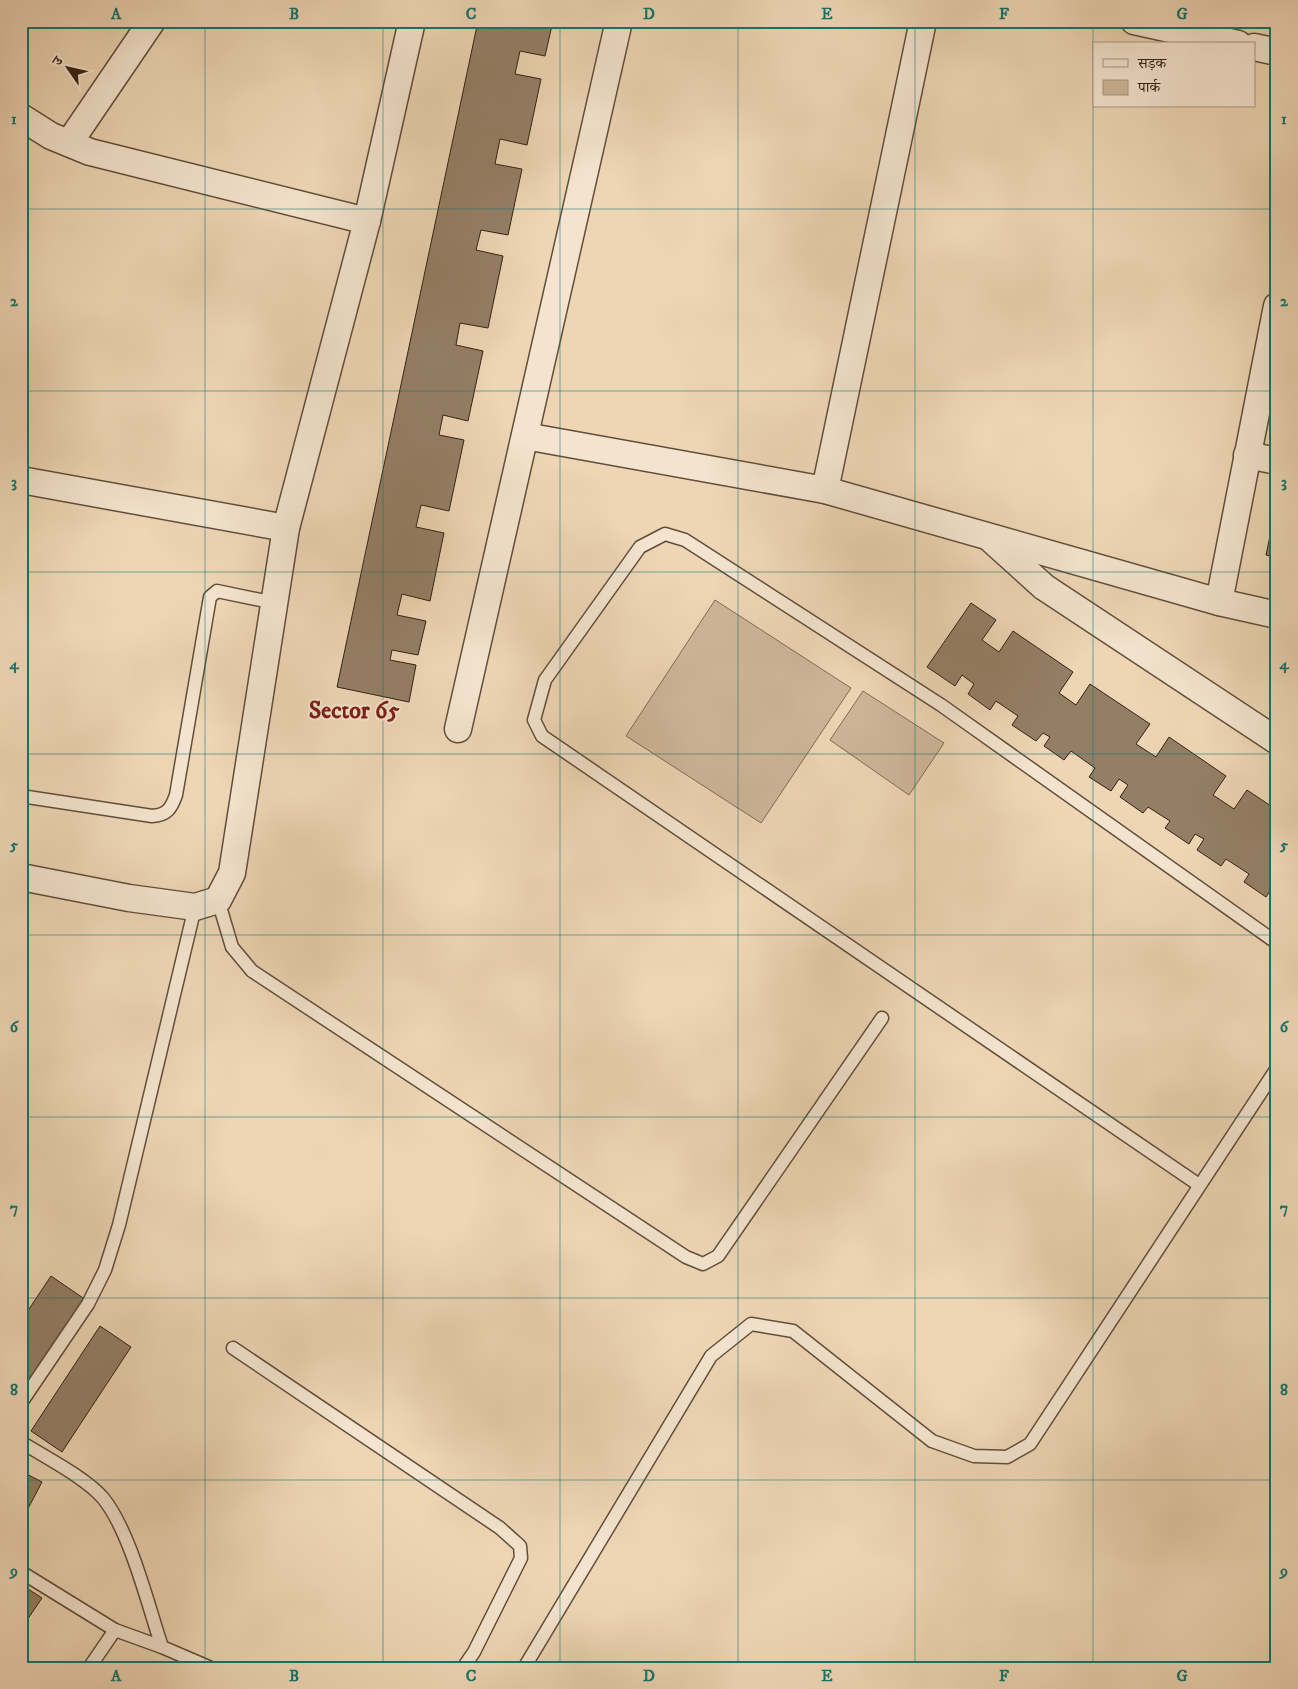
<svg xmlns="http://www.w3.org/2000/svg" width="1298" height="1689" font-family="'IM FELL DW Pica','Noto Serif Devanagari',serif">
	<rect width="100%" height="100%" fill="#eed6b5"/>
	<filter id="stains"><feTurbulence type="fractalNoise" baseFrequency=".004" numOctaves="4"/><feColorMatrix values="0 0 0 0 .2 0 0 0 0 .09 0 0 0 0 .02 0 0 0 .5 -.17"/></filter>
	<radialGradient id="worn" r=".72"><stop offset=".6" stop-color="#630" stop-opacity="0"/><stop offset="1" stop-color="#630" stop-opacity=".3"/></radialGradient>
	<!-- green -->
	<g fill="#ceb799" stroke="#806c55">
		<polygon points="715,600 851,688 761,823 626,736"/>
		<polygon points="863,691 944,743 909,795 830,740"/>
	</g>
	<!-- building -->
	<g fill="#947f66" stroke="#322111">
		<polygon points="478,21 553,21 545,56 520,51 515,74 541,79 527,145 500,139 495,164 522,169 508,235 481,230 476,250 503,256 488,328 460,323 456,345 483,351 468,421 443,415 439,435 464,440 449,511 421,505 416,527 444,533 430,601 402,594 397,615 426,621 418,655 392,650 390,660 416,665 409,702 337,687"/>
		<polygon points="1277,503 1277,558 1266,555"/>
		<polygon points="971,603 996,620 982,640 999,652 1013,631 1073,672 1059,693 1076,705 1090,684 1150,724 1136,744 1156,757 1169,737 1226,776 1213,795 1234,809 1247,790 1277,810 1277,887 1274,885 1266,897 1244,882 1249,874 1226,859 1221,866 1197,850 1204,839 1195,834 1189,844 1165,828 1170,821 1148,807 1143,813 1120,797 1128,785 1119,779 1111,791 1089,777 1095,768 1071,751 1064,760 1044,746 1050,737 1043,733 1036,741 1012,725 1018,716 996,701 990,710 968,694 974,684 962,675 955,686 927,667"/>
		<polygon points="51,1276 86,1300 21,1397 21,1321"/>
		<polygon points="100,1326 131,1347 62,1452 31,1431"/>
		<polygon points="21,1471 42,1482 21,1522"/>
		<polygon points="25,1587 42,1598 21,1629 21,1593"/>
	</g>
	<g fill="none" stroke-linecap="round" stroke-linejoin="round">
		<!-- service casing -->
		<g stroke="#614e3a" stroke-width="15">
			<g id="service">
				<path d="M21,796L152,816C167,815 171,809 176,795L210,597L217,591L275,603"/>
				<polyline points="218,900 232,947 252,971 686,1257 703,1264 718,1256 882,1018"/>
				<polyline points="1199,1185 542,736 534,720 545,680 640,547 665,534 685,540 941,705 1277,943"/>
				<polyline points="233,1348 500,1528 520,1546 521,1558 474,1652 463,1668"/>
				<polyline points="21,1403 88,1304 105,1270 119,1225 195,907"/>
				<path d="M21,1442C45,1457 86,1478 103,1498C130,1531 148,1605 162,1647L211,1668"/>
				<polyline points="21,1572 115,1630 162,1647"/>
				<polyline points="89,1668 115,1630"/>
				<polyline points="524,1668 711,1356 751,1324 793,1331 932,1441 974,1456 1007,1457 1030,1444 1277,1068"/>
			</g>
		</g>
		<!-- minor casing -->
		<g stroke="#614e3a" stroke-width="29">
			<g id="minor">
				<polyline points="1134,21 1238,44"/>
				<polyline points="1254,47 1277,52"/>
				<polyline points="21,117 51,136 90,152 367,221"/>
				<polyline points="69,143 152,21"/>
				<polyline points="525,436 825,490 1219,602 1277,615"/>
				<polyline points="1247,455 1277,461"/>
				<polyline points="21,480 286,528"/>
				<polyline points="825,490 923,21"/>
				<polyline points="992,540 1044,587 1277,741"/>
				<polyline points="1219,602 1277,306"/>
				<polyline points="458,729 619,21"/>
				<polyline points="21,877 129,898 195,907 218,900 232,873 286,528 367,221 412,21"/>
			</g>
		</g>
		<!-- service -->
		<use href="#service" stroke="#f4e4cf" stroke-width="12"/>
		<!-- minor -->
		<use href="#minor" stroke="#f4e4cf" stroke-width="26"/>
	</g>
	<!-- grid -->
	<path fill="none" stroke="#0f766e" stroke-width="1" stroke-opacity="0.55" d="M205,21V1668M383,21V1668M560,21V1668M738,21V1668M915,21V1668M1093,21V1668M21,209H1277M21,391H1277M21,572H1277M21,754H1277M21,935H1277M21,1117H1277M21,1298H1277M21,1480H1277"/>
	<g text-anchor="middle" dominant-baseline="central" stroke-width="4" stroke-linejoin="round" paint-order="stroke">
		<!-- district labels -->
		<g font-size="24" font-weight="bold" fill="#7a1f14" stroke="#f4e4cf">
			<text x="354" y="711">Sector 65</text>
		</g>
	</g>
	<!-- margin -->
	<rect width="1298" height="1689" fill="none" stroke="#eed6b5" stroke-width="55"/>
	<!-- legend -->
	<rect x="1093" y="42" width="162" height="65" fill="#f4e4cf" stroke="#a69683"/>
	<rect x="1103" y="59" width="25" height="8" fill="#f4e4cf" stroke="#a69683"/>
	<text x="1138" y="68" font-size="15" fill="#322111">सड़क</text>
	<rect x="1103" y="80" width="25" height="15" fill="#ceb799" stroke="#a69683"/>
	<text x="1138" y="92" font-size="15" fill="#322111">पार्क</text>
	<!-- north arrow -->
	<g transform="translate(68 68) rotate(304)" stroke="#f4e4cf" stroke-width="4" paint-order="stroke">
	<path d="M0-4L9 19L0 12L-9 19Z" fill="#322111"/>
	<text y="-8" font-size="14" font-weight="bold" text-anchor="middle" fill="#322111">उ</text>
	</g>
	<rect x="28" y="28" width="1242" height="1634" fill="none" stroke="#0f766e" stroke-width="2"/>
	<g font-size="16" text-anchor="middle" font-weight="bold" fill="#0f766e">
		<text x="116" y="19">A</text>
		<text x="294" y="19">B</text>
		<text x="471" y="19">C</text>
		<text x="649" y="19">D</text>
		<text x="827" y="19">E</text>
		<text x="1004" y="19">F</text>
		<text x="1182" y="19">G</text>
		<text x="14" y="124">1</text>
		<text x="1284" y="124">1</text>
		<text x="14" y="306">2</text>
		<text x="1284" y="306">2</text>
		<text x="14" y="487">3</text>
		<text x="1284" y="487">3</text>
		<text x="14" y="669">4</text>
		<text x="1284" y="669">4</text>
		<text x="14" y="850">5</text>
		<text x="1284" y="850">5</text>
		<text x="14" y="1032">6</text>
		<text x="1284" y="1032">6</text>
		<text x="14" y="1213">7</text>
		<text x="1284" y="1213">7</text>
		<text x="14" y="1395">8</text>
		<text x="1284" y="1395">8</text>
		<text x="14" y="1576">9</text>
		<text x="1284" y="1576">9</text>
		<text x="116" y="1681">A</text>
		<text x="294" y="1681">B</text>
		<text x="471" y="1681">C</text>
		<text x="649" y="1681">D</text>
		<text x="827" y="1681">E</text>
		<text x="1004" y="1681">F</text>
		<text x="1182" y="1681">G</text>
	</g>
	<rect width="100%" height="100%" filter="url(#stains)"/>
	<rect width="100%" height="100%" fill="url(#worn)"/>
</svg>
